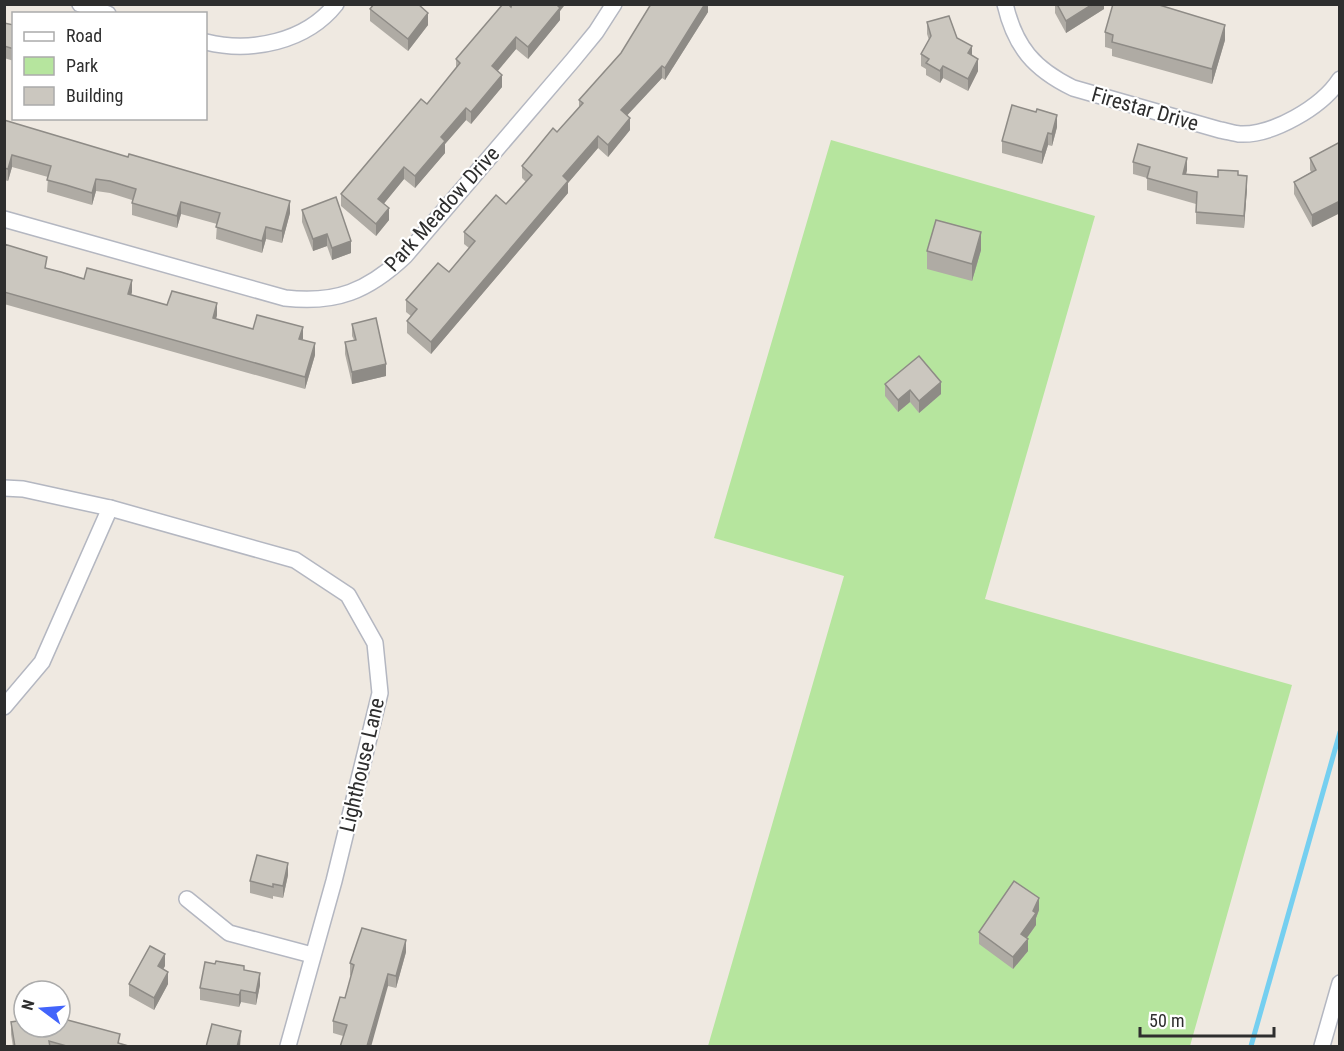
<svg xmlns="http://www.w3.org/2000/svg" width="1344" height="1051" font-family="'Roboto Condensed',sans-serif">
	<rect width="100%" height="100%" fill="#efe9e1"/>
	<!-- green -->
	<polygon fill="#b6e59e" points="831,140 1095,216 985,599 1292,685 1190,1046 708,1046 844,576 714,538"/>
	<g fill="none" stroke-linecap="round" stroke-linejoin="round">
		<!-- stream -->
		<polyline stroke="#75cff0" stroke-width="5" points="1251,1046 1340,732"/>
		<!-- minor casing -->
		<g stroke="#b4b7c1" stroke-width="18">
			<g id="minor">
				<polyline points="80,4 108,14"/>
				<path d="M1005,4C1015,47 1034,69 1073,88L1220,130C1226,131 1233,133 1239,134C1272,136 1322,107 1340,79"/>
				<path d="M206,42C251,53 306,42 336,4"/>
				<path d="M4,219L285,298C336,304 368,291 405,256L573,60L596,32L614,4"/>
				<polyline points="4,488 23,489 110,508 295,560 348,595 375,643 380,693 334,881 288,1046"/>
				<polyline points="4,707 42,662 110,508"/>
				<polyline points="187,899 229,933 312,955"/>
				<polyline points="1322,1046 1340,983"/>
			</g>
		</g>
		<!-- minor -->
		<use href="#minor" stroke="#fff" stroke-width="15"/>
	</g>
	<!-- wall -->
	<g fill="#afaba4">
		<polygon points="708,4 708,12 665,80 662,78 627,115 630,130 608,157 598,148 568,183 568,193 431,354 407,333 407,321 411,316 406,312 406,300 449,272 469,248 464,244 464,232 506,204 526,182 522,178 522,166 557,132 579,107 579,100"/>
		<polygon points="1055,4 1104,4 1104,9 1066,33 1055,13"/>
		<polygon points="565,5 560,11 560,20 528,59 516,49 497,71 502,87 471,124 466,120 445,144 445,153 415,188 404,179 383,204 389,220 376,236 341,206 341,194 427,104 456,69 456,59"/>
		<polygon points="370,9 428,25 408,51 370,21"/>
		<polygon points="927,22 957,38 972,55 978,71 968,91 943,78 940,83 926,75 926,69 921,66 921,54 929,40 927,34"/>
		<polygon points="4,23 14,25 14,61 4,58"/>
		<polygon points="1105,32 1225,40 1212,84 1112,56 1112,49 1105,47"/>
		<polygon points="4,120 290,213 282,243 266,239 262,253 216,239 217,224 181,214 177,228 132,215 132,200 110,193 96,191 92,205 47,192 48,177 12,167 8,181 4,180"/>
		<polygon points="1057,127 1052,146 1048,145 1042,164 1002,153 1002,141"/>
		<polygon points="1340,142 1340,213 1312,227 1294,194 1294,182 1311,172 1310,170 1310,158"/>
		<polygon points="1133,162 1187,170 1186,174 1218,177 1238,175 1247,188 1244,228 1196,224 1196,204 1147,190 1147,178 1133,174"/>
		<polygon points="302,210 351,253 332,260 327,246 313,251 302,222"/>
		<polygon points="4,244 47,268 132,292 131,295 167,305 217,315 216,319 253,329 303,340 315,355 305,389 4,304"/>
		<polygon points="981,250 972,281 927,269 927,251"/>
		<polygon points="352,324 386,376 352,384 345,354 345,342 354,340 352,336"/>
		<polygon points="885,384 941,394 919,413 910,402 898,412 885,396"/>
		<polygon points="288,875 283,898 273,896 273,899 250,893 250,881"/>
		<polygon points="1039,910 1036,918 1036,925 1027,938 1028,951 1013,969 979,944 979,932"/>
		<polygon points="406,952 396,988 388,986 343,1036 333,1033 333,1021 345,998 351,976 350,975 350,963"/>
		<polygon points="165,966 163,969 168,984 154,1010 129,996 129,984"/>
		<polygon points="244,970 260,985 256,1005 241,1002 239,1007 200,1000 200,988"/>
		<polygon points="11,1022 120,1043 132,1047 13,1047 11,1034"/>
	</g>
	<!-- shaded-wall -->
	<g fill="#8e8b86">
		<polygon points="556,4 565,4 560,11 560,20 528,59 528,47"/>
		<polygon points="705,4 708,4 708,12 665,80 665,68"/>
		<polygon points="1093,4 1104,4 1104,9 1066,33 1066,21"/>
		<polygon points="428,13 428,25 408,51 408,39"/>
		<polygon points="1225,25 1225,40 1212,84 1212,69"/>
		<polygon points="516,37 516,49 492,78 492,66"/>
		<polygon points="972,46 972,58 968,53"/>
		<polygon points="978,59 978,71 968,91 968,79"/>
		<polygon points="662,66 662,78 621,122 621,110"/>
		<polygon points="943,66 943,78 940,83 940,71"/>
		<polygon points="502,75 502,87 471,124 471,112"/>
		<polygon points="466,108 466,120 445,144 445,153 415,188 415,176 441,137"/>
		<polygon points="1057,115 1057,127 1052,146 1052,134"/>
		<polygon points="630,118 630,130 608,157 608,145"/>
		<polygon points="1048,133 1048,145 1042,164 1042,152"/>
		<polygon points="598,136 598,148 568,183 568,193 431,354 431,342 563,176"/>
		<polygon points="12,155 12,167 8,181 8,169"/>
		<polygon points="1187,158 1187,170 1183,186 1183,174"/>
		<polygon points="404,167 404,179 378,211 378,199"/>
		<polygon points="1247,176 1247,188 1244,228 1244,216"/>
		<polygon points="96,179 96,191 92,205 92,193"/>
		<polygon points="290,201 290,213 282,243 282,231"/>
		<polygon points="1340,201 1340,213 1312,227 1312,215"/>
		<polygon points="181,202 181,214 177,228 177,216"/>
		<polygon points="389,208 389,220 376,236 376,224"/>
		<polygon points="266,227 266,239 262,253 262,241"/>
		<polygon points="981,232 981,250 972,281 972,264"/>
		<polygon points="327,234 327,246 313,251 313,239"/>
		<polygon points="351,241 351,253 332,260 332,248"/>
		<polygon points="132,280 132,292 128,306 128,294"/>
		<polygon points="217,303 217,315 213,330 213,318"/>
		<polygon points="303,327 303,339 299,339"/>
		<polygon points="315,343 315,355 305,389 305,377"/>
		<polygon points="386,364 386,376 352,384 352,372"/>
		<polygon points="941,382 941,394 919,413 919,401"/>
		<polygon points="910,390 910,402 898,412 898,400"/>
		<polygon points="288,863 288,875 283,898 283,886"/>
		<polygon points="1039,898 1039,910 1036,918 1036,925 1021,946 1021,934"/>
		<polygon points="1028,939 1028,951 1013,969 1013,957"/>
		<polygon points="406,940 406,952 396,988 396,976"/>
		<polygon points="165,954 165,966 158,978 158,966"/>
		<polygon points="168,972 168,984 154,1010 154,998"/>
		<polygon points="260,973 260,985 256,1005 256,993"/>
		<polygon points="388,974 388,986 371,1047 367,1047"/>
		<polygon points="241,990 241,1002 239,1007 239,995"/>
		<polygon points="241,1031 240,1047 237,1047"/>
	</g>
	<!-- building -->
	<g fill="#cbc7bf" stroke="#8e8b86" stroke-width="1.5">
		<polygon points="374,4 418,4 428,13 408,39 370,9"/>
		<polygon points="503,4 508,4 511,7 512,4 556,4 560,8 528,47 516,37 492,66 502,75 471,112 466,108 441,137 445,141 415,176 404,167 378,199 389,208 376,224 341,194 421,99 427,104 460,63 456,59"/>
		<polygon points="651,4 705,4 665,68 662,66 621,110 630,118 608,145 598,136 563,176 568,181 431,342 407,321 417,309 406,300 438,263 449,272 475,241 464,232 496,195 506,204 532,175 522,166 553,128 557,132 583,103 579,100 621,53"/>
		<polygon points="1057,4 1093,4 1066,21"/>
		<polygon points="1113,4 1156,4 1225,25 1212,69 1112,42 1113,35 1105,32"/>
		<polygon points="949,16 957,38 972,46 968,53 978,59 968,79 943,66 940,71 926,63 929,59 921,54 931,36 927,22"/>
		<polygon points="4,23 14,25 14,49 4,46"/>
		<polygon points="1012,105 1036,112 1037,109 1057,115 1052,134 1048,133 1042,152 1002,141"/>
		<polygon points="4,120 128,157 129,154 290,201 282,231 266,227 262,241 216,227 220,213 181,202 177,216 132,203 136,189 110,181 96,179 92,193 66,185 47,180 51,166 12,155 8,169 4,168"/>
		<polygon points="1340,142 1340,201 1312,215 1294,182 1316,170 1310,158"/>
		<polygon points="1138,144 1187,158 1183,174 1218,177 1218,170 1238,171 1238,175 1247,176 1244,216 1196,212 1197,192 1147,178 1150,167 1133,162"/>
		<polygon points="336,197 351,241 332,248 327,234 313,239 302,210"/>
		<polygon points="936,220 981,232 972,264 927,251"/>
		<polygon points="4,244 47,257 45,268 61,272 84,279 87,268 132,280 128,294 167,305 172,291 217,303 213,318 253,329 257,315 303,327 299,339 315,343 305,377 4,292"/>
		<polygon points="376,318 386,364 352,372 345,342 356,340 352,324"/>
		<polygon points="919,356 941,382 919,401 910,390 898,400 885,384"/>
		<polygon points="257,855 288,863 283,886 273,884 273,887 250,881"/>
		<polygon points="1014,881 1039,898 1033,911 1036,913 1021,934 1028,939 1013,957 979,932"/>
		<polygon points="362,928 406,940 396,976 388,974 367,1046 369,1047 340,1047 347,1025 333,1021 340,997 345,998 354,965 350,963"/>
		<polygon points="150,946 165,954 158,966 168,972 154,998 129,984"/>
		<polygon points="216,961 244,966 244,970 260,973 256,993 241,990 239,995 200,988 205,962 215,964"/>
		<polygon points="60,1018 120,1034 118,1043 132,1047 70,1047 49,1041 50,1047 15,1047 11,1022 24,1020 24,1027 60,1027"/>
		<polygon points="212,1024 241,1031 237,1047 206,1047"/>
	</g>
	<g text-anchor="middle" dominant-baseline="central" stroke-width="4.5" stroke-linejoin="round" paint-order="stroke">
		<!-- street labels -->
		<g font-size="21" fill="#2e2e2e" stroke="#fff">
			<text transform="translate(1145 109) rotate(16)">Firestar Drive</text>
			<text transform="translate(442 209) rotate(-48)">Park Meadow Drive</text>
			<text transform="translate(362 765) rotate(-77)">Lighthouse Lane</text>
		</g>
	</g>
	<!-- border -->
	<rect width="1344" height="1051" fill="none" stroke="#2e2e2e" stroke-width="12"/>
	<!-- legend -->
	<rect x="12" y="12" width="195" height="108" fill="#ffffff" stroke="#ababab" stroke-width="1.5"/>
	<rect x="24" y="32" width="30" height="9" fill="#ffffff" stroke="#ababab" stroke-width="1.5"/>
	<text x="66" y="42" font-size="18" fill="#2e2e2e">Road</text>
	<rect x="24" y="57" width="30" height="18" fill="#b6e59e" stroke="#ababab" stroke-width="1.5"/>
	<text x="66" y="72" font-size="18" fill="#2e2e2e">Park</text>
	<rect x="24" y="87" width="30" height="18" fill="#cbc7bf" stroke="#ababab" stroke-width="1.5"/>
	<text x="66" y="102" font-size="18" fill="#2e2e2e">Building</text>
	<!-- north arrow -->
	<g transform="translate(42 1009) rotate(286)"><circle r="28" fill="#ffffff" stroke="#ababab" stroke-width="1.5"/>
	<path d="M0-4.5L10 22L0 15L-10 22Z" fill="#4264fb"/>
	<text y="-9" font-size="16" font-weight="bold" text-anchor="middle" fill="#2e2e2e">N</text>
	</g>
	<!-- scale -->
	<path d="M1140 1027v9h134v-9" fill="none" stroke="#2e2e2e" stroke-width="3"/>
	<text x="1149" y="1027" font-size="18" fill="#2e2e2e" stroke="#ffffff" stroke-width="4.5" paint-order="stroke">50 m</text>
</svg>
